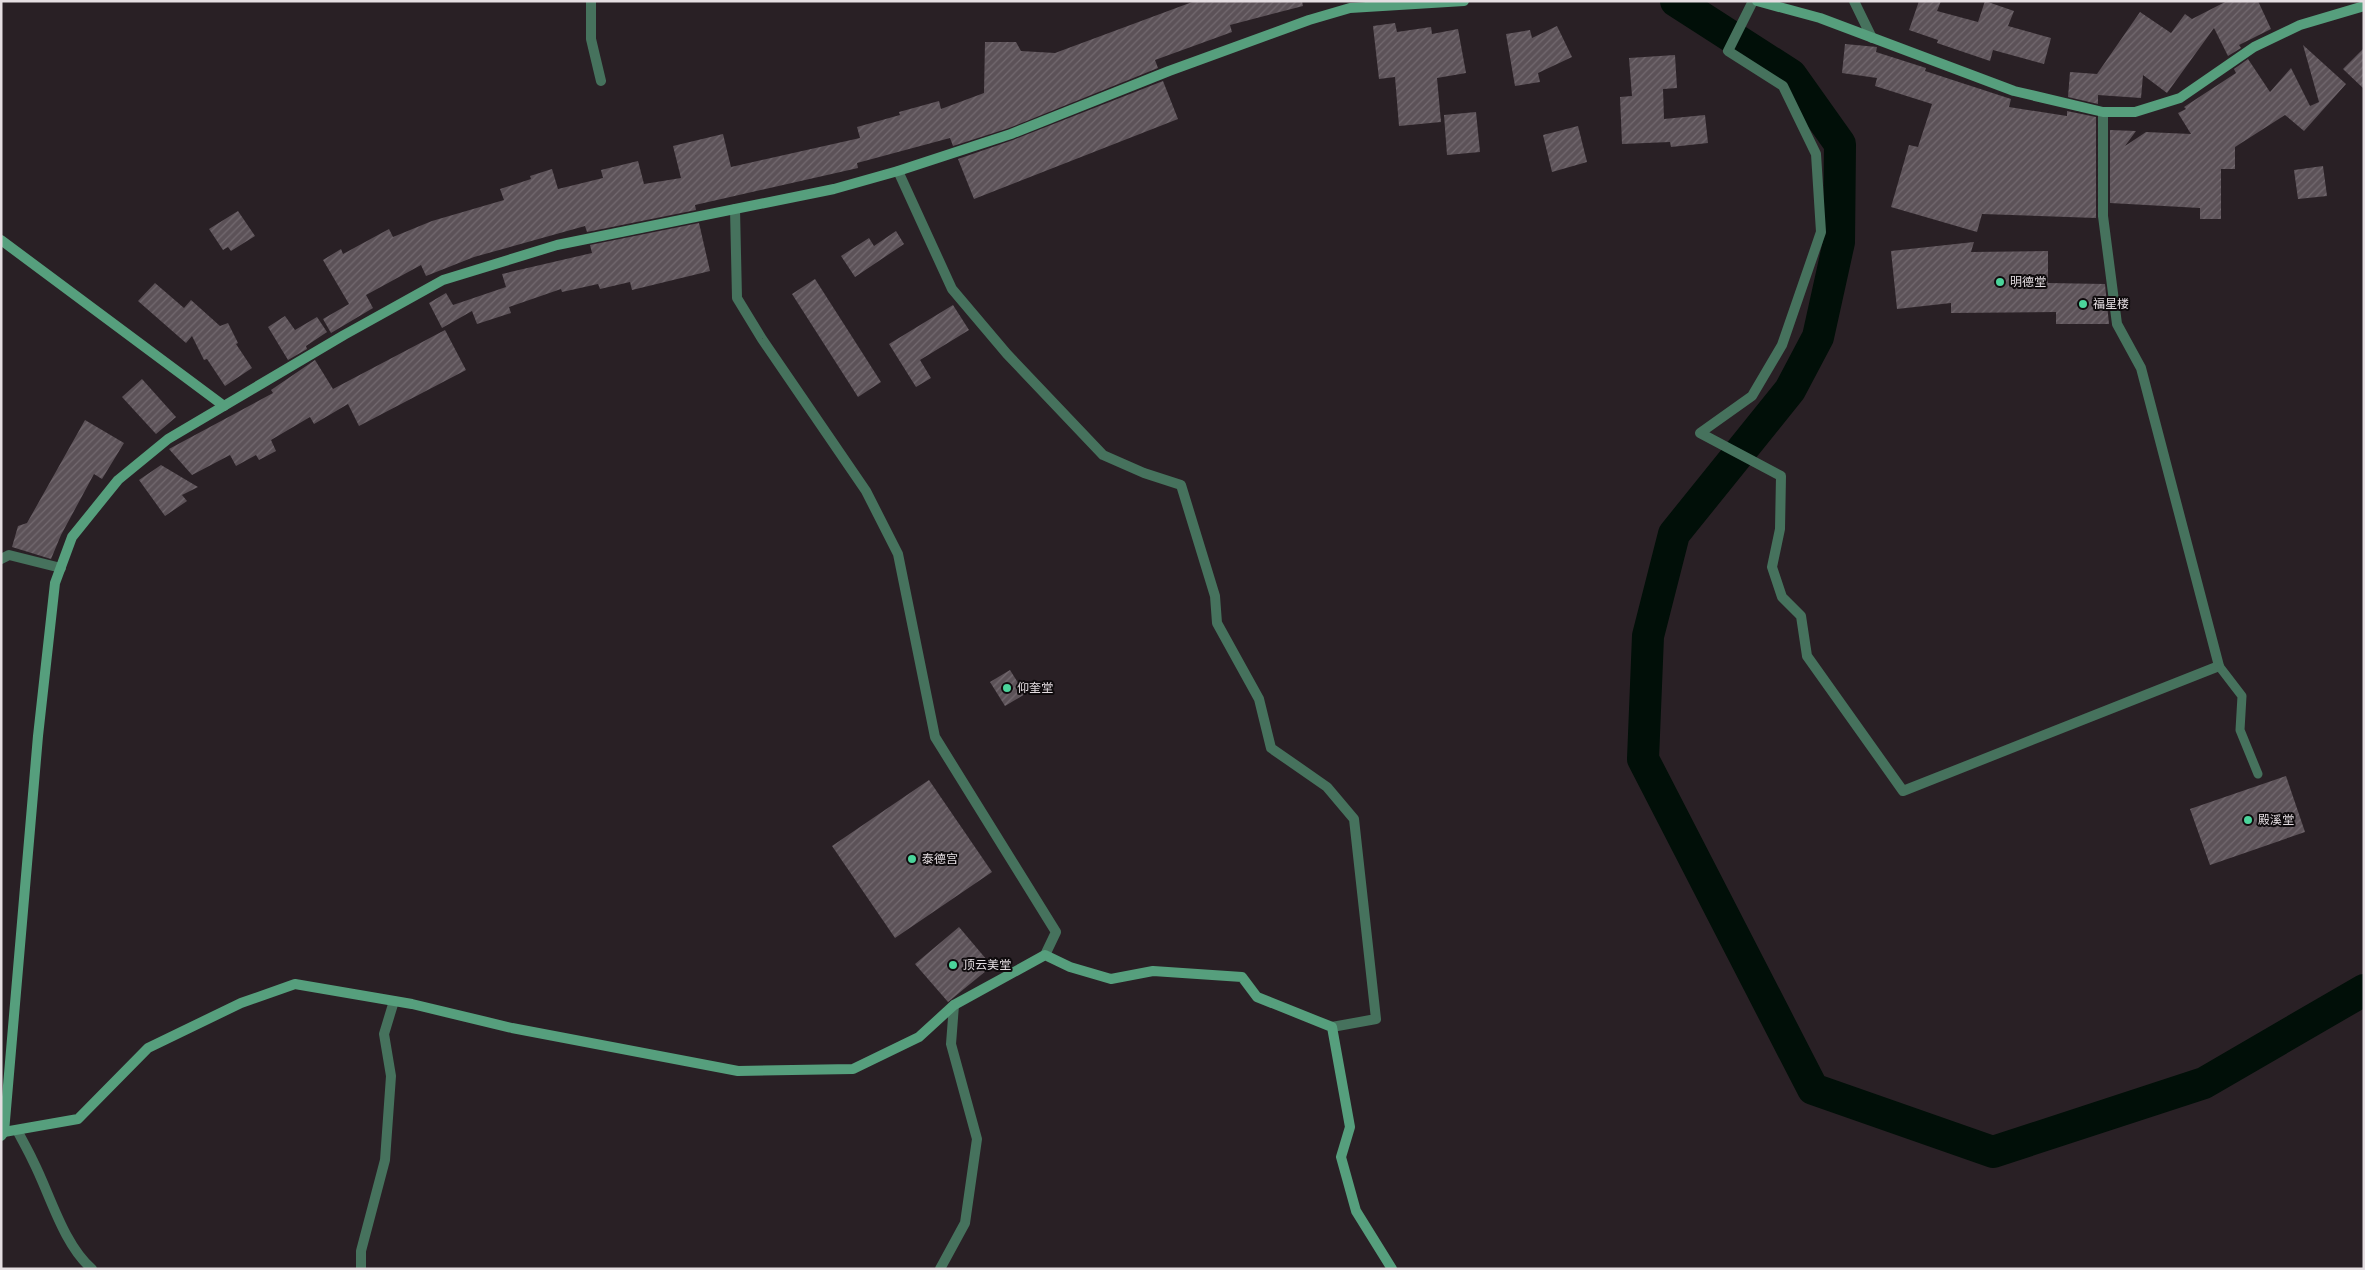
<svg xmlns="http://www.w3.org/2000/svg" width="2365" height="1270" font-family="'Roboto Condensed','Noto Sans SC',sans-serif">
	<defs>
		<pattern id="building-hatch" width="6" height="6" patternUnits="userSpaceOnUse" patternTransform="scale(1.25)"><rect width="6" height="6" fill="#5c5258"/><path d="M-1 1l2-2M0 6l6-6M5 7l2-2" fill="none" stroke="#736a70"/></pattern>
	</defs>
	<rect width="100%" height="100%" fill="#292025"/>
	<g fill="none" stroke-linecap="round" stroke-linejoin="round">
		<!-- river -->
		<polyline stroke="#010f08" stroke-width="32" points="1676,1 1791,75 1840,144 1839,242 1818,337 1790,390 1674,534 1648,636 1643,759 1813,1089 1993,1152 2204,1083 2364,990"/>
	</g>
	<!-- building -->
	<g fill="url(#building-hatch)">
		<polygon points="1195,1 1302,1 1303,6 1230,25 1232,32 1155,60 1158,68 1009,128 953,146 950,138 857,163 858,168 695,205 696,210 587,232 585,226 474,257 426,276 421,265 366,295 373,308 331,333 323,319 349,304 323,260 341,249 343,254 389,229 393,237 432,221 504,200 500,189 531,179 530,176 552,169 558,189 603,178 601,170 638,161 644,184 681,178 673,146 723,134 731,167 860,138 857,127 900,115 899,112 939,101 941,109 984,93 985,42 1016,42 1021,51 1055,53"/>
		<polygon points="1919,1 1941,1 1937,11 1978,22 1985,1 2014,11 2008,26 2051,38 2044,64 1993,50 1990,61 1937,43 1938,40 1909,30"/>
		<polygon points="2227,1 2258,1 2271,29 2239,45 2241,48 2228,56 2214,28 2167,93 2143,75 2141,98 2098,95 2098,104 2068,97 2070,72 2097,74 2140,12 2171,33 2185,14 2192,19"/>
		<polygon points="1395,23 1397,32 1431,27 1432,34 1458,29 1466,73 1437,78 1441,122 1399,126 1395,77 1379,79 1373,26"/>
		<polygon points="1557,26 1572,57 1538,73 1540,82 1515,86 1506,34 1530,30 1532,38"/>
		<polygon points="1845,44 1877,47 1876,52 1926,68 1925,71 2011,99 2009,107 2067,116 2067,111 2096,117 2096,218 1982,214 1977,232 1891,207 1909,145 1918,147 1932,104 1875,86 1877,78 1842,73"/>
		<polygon points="2303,45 2346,84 2304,131 2285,115 2235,147 2235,169 2221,169 2221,219 2200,219 2200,208 2110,203 2110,130 2136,131 2125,146 2146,132 2191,134 2178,113 2186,109 2184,107 2236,73 2234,69 2248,59 2270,92 2291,68 2310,106 2319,102"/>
		<polygon points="2364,48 2364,89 2343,69"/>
		<polygon points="1675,55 1677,88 1663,89 1664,119 1705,115 1708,143 1671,147 1670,142 1622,144 1620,97 1632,96 1629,58"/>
		<polygon points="1163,81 1178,119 974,199 958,159 1013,140"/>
		<polygon points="1476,112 1480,152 1447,155 1444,115"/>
		<polygon points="1578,126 1587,162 1552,172 1543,135"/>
		<polygon points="2323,166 2327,196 2298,199 2294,170"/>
		<polygon points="238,211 255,236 231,251 228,247 223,250 209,229"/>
		<polygon points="699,223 710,271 632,290 630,282 600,289 598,284 562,292 561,289 509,307 511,313 477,324 472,311 442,328 429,303 446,293 453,305 506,287 502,274 592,253 590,245"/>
		<polygon points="896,231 904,244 855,277 841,256 869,238 874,246"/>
		<polygon points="1974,242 1971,252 2048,251 2048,283 2105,284 2109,324 2056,324 2056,312 1951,313 1951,303 1897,309 1891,251"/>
		<polygon points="815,279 881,382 858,397 792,294"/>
		<polygon points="155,283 184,308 191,300 220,326 228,323 238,343 236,344 252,368 225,386 207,359 204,360 192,336 186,343 138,301"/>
		<polygon points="953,305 969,330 920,360 931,378 916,387 889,344"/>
		<polygon points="285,316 295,330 317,317 327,332 306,346 307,349 288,360 268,327"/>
		<polygon points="445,330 466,370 359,426 348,404 314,424 310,417 271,440 276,451 259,460 256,455 236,466 230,455 192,475 169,449 273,393 271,390 315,360 333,389"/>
		<polygon points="142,379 176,417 156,434 122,397"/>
		<polygon points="85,420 124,443 102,479 94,474 61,535 51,559 12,547 18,526 27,523"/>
		<polygon points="161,465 198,487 182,495 187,501 165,516 139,480"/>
		<polygon points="1010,670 1025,694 1005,706 990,682"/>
		<polygon points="2286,776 2305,832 2210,865 2190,809"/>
		<polygon points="929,780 992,872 895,938 832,846"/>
		<polygon points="959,927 992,966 948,1002 915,964"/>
	</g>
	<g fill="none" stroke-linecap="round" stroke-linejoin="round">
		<!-- lane -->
		<polyline stroke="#46725d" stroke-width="9" points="2219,666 2242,696 2240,730 2258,774"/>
		<!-- street -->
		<g stroke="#46725d" stroke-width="10">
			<polyline points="591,1 591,39 601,81"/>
			<polyline points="1753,1 1728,51 1783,86 1816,154 1821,232 1782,345 1752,396 1700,433 1781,476 1780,529 1772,567 1782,597 1801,616 1807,656 1903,791 2219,666 2141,368 2117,324 2103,216 2103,112"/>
			<polyline points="1854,1 1872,38"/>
			<polyline points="898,171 952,289 1007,354 1103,455 1144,473 1181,485 1215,596 1217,623 1259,699 1271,748 1327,787 1354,819 1376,1019 1332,1027"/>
			<polyline points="735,209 737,298 762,339 866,491 898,554 935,737 1056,932 1045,955"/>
			<polyline points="1,559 9,555 61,568"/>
			<path d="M17,1130C22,1140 28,1150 33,1161C50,1194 63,1244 92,1269"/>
			<polyline points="361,1269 361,1251 385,1160 391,1076 384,1034 394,1001"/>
			<polyline points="940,1269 965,1223 977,1139 951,1044 954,1005"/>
		</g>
		<!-- secondary -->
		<g stroke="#569f7d" stroke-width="10">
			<polyline points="1757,1 1820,18 2014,91 2103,112 2135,112 2180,98 2254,47 2300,25 2364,6"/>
			<polyline points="1,240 224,406"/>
			<polyline points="4,1132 78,1119 148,1048 241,1003 295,984 412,1004 512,1028 738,1071 853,1069 919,1037 954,1005 1045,955 1070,967 1111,979 1153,971 1242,977 1257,997 1332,1027 1350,1127 1341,1157 1356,1211 1392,1269"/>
			<polyline points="1,1136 4,1132 38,736 55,583 72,537 118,480 168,439 344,335 443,280 557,245 834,189 898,171 1011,134 1169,71 1309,20 1350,8 1464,1"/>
		</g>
	</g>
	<!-- markers -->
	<g fill="#4bd49b" stroke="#0f0b0d" stroke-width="2">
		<circle cx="2000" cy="282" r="5"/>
		<circle cx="2083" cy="304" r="5"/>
		<circle cx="1007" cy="688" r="5"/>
		<circle cx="2248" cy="820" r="5"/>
		<circle cx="912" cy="859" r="5"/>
		<circle cx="953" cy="965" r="5"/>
	</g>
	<g text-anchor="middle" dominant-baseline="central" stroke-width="4" stroke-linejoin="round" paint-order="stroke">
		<!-- poi labels -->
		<g font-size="12" fill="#e5dee2" stroke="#0f0b0d" text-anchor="start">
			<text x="2010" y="282">明德堂</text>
			<text x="2093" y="304">福星楼</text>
			<text x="1017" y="688">仰奎堂</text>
			<text x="2258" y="820">殿溪堂</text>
			<text x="922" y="859">泰德宫</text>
			<text x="963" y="965">顶云美堂</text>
		</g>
	</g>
	<!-- border -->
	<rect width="2365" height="1270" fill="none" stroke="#e5dee2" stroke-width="5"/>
</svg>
